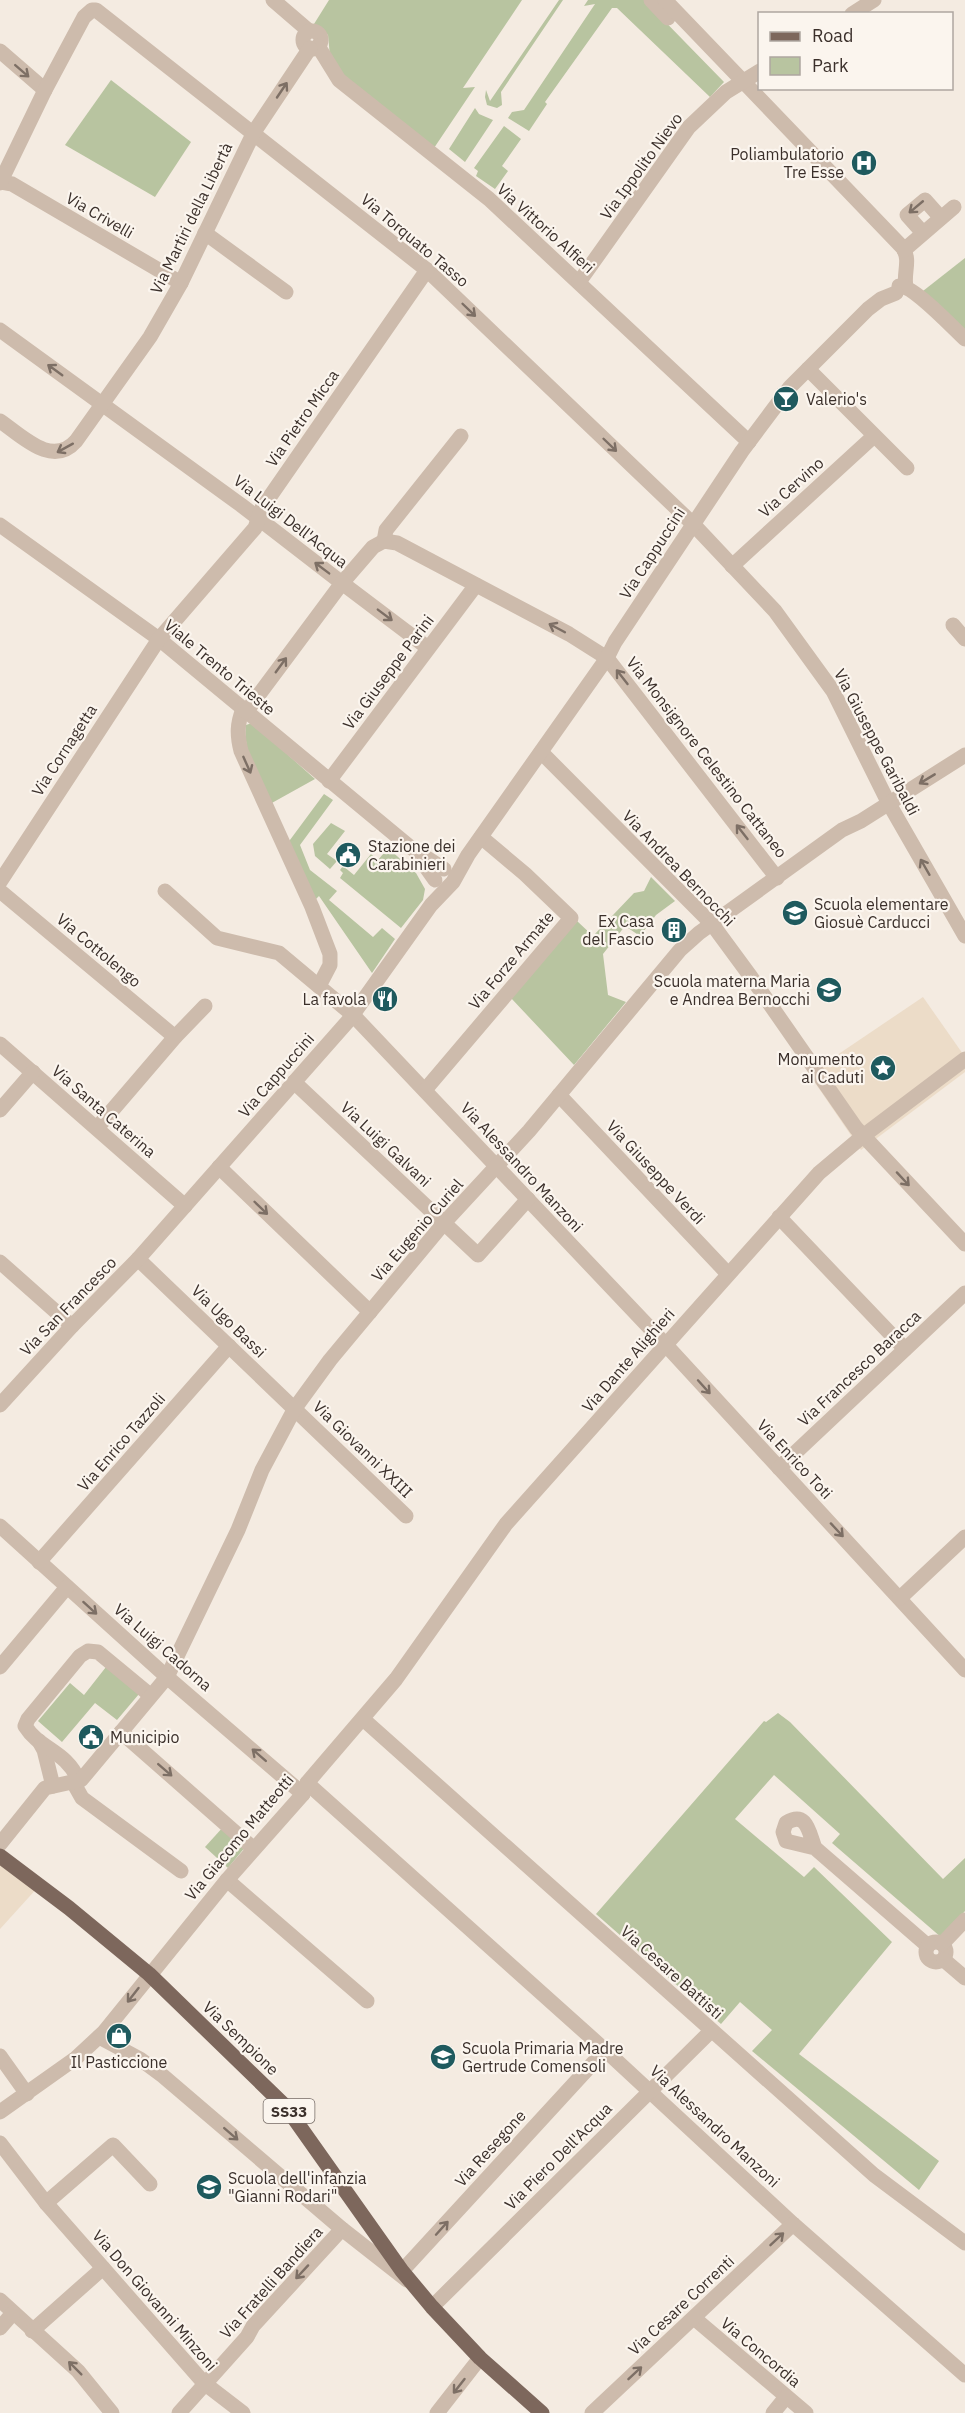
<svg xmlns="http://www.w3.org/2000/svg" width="965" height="2413" font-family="'IBM Plex Sans',sans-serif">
	<rect width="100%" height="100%" fill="#f4ebe1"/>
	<!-- green -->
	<g fill="#b8c4a0">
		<polygon points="329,0 522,0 463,88 475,87 434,148 331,67 328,35 314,24"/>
		<polygon points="559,0 563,0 501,92 502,105 497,108 487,105 485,97 486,90 490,101"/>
		<polygon points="588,0 644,0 724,82 710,97 617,8 612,8 545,102 547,104 529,131 508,118 512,112 524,110 595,4 584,6"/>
		<polygon points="111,80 191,142 155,197 65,145"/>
		<polygon points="475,108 479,114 493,120 465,162 449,149"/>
		<polygon points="504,126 521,139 502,166 508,171 495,189 476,176 478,171 474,168"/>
		<polygon points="965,258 965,331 923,291"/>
		<path d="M252,723L315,779L270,804C260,781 242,751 246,725Z"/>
		<polygon points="324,794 333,800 300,845 310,870 337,891 329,900 373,937 382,928 395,939 372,973 319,896 315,900 287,844"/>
		<polygon points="331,823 345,831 327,854 337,861 330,869 315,856 313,844"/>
		<polygon points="388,848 416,873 425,889 423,900 401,928 340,878 343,873 340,870 343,866 354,875 371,854 378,860"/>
		<polygon points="651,877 675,901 656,915 640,936 625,926 603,954 608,995 626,1002 574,1065 511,998 577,921 593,936 634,893 644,891"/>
		<polygon points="106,1667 139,1694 117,1720 95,1703 62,1742 38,1721 70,1683 84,1695"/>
		<polygon points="778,1713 790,1722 943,1879 965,1858 965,1911 942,1938 832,1843 840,1834 774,1775 735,1819 804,1877 814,1867 892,1942 799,2054 939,2161 919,2190 752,2051 772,2030 740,2002 721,2024 596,1914 764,1721 766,1722"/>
		<polygon points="224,1826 246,1846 228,1868 205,1847"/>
	</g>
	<!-- plaza -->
	<g fill="#ecdcc8">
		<polygon points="923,997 965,1057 965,1072 861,1150 809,1074"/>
		<polygon points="0,1856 39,1886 0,1929"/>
	</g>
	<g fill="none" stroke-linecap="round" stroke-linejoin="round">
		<!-- minor -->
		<g stroke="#cdbbac" stroke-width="15">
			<polyline points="273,0 309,31"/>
			<polyline points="651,0 668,18"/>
			<path d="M665,0L903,248C911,261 903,273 906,287"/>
			<polyline points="852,14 874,0"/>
			<circle cx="312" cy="40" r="9"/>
			<polyline points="318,46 339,80 489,199 749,442"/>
			<polyline points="0,51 45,90"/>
			<polyline points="0,182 12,184 181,283"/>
			<polyline points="0,183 45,90 84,17 92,10 96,10 427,270 693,524 775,611 833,691 888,802 965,936"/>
			<polyline points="205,233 286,292"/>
			<polyline points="923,233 907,215 925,200 941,218"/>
			<polyline points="904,250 954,207"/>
			<polyline points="579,282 689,127 726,92 760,71"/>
			<path d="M899,286C913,285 953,328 965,339"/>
			<polyline points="0,330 241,505 342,583 373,547 384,541 397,543 569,634 607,658 777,878"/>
			<polyline points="808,369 907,468"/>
			<path d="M0,421C22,436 52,468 76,441L150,337L181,283L254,132L310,48"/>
			<polyline points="0,525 159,639 410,847 444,869"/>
			<polyline points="384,541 386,530 461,436"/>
			<polyline points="732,566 874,436"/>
			<polyline points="953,625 965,639"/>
			<path d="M243,709C237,724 237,735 241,751L312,907L330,954V965L319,986"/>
			<polyline points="246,712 342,583 428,648"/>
			<polyline points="541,752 712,924 751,977 856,1128 965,1244"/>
			<polyline points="329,781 476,585"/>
			<polyline points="418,856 435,880"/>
			<polyline points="0,882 159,639 255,528 262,508 427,270"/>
			<polyline points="0,891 175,1037"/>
			<polyline points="165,891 217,938 279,953 353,1015 665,1344 965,1670"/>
			<polyline points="0,1044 185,1206"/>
			<polyline points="294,1082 478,1255 528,1199"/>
			<polyline points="425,1090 571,918 525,874 481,837"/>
			<polyline points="559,1095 728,1274"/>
			<polyline points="0,1110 33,1072"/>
			<polyline points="97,1128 175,1037 205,1006"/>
			<polyline points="219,1167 370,1312"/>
			<polyline points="779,1217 905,1349"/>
			<polyline points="138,1259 406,1516"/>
			<polyline points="0,1262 72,1326"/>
			<polyline points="0,1405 72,1326 138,1259 349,1020 431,905 453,882 468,855 607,658 615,642 742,451 790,387 868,309 881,299 896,293"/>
			<polyline points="779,1468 965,1293"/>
			<polyline points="0,1526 167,1677 303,1794"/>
			<polyline points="39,1562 229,1346"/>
			<polyline points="900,1598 965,1537"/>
			<polyline points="0,1667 67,1587"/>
			<polyline points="363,1719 874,2175 965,2243"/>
			<polyline points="121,1732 253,1848"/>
			<polyline points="39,1741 44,1750 53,1786"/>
			<path d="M79,1781C66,1750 40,1750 25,1726L28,1719L80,1656L88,1651L98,1652L150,1695"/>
			<polyline points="73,1782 82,1798 181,1871"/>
			<polyline points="307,1783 605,2050 793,2224 965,2375"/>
			<polyline points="0,1844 45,1788 81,1780 167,1677 238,1530 262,1470 295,1408 330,1360 444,1223 529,1131 680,950 699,933 842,830 861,821 965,755"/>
			<path d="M815,1848L786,1841L783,1832L786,1823C807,1810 809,1833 815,1848L928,1946"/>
			<polyline points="227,1880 367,2001"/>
			<circle cx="936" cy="1952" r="10"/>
			<polyline points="942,1944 965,1920"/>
			<polyline points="944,1960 965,1978"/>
			<polyline points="99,2037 140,2059 163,2076 342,2229 407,2280"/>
			<polyline points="0,2056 27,2094"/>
			<polyline points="0,2112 76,2058 104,2032 227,1880 303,1794 307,1783 396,1679 506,1524 819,1173 863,1136 965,1059"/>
			<polyline points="0,2143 46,2203 204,2383 243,2413"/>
			<polyline points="46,2203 113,2145 150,2184"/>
			<polyline points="402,2271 605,2050"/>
			<polyline points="0,2300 78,2371 112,2413"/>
			<polyline points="432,2307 711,2031"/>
			<polyline points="694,2318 806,2413"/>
			<polyline points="0,2328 13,2313"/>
			<polyline points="32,2331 103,2268"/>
			<polyline points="179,2413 247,2337 253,2326 342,2229"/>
			<polyline points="437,2413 480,2358"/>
			<polyline points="592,2413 793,2224"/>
			<polyline points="773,2413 786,2397"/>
		</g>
		<!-- major -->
		<polyline stroke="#7d675c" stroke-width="15" points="0,1856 69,1908 149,1974 286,2107 402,2271 432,2307 480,2358 542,2413"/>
	</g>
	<!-- one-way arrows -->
	<defs><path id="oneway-shaft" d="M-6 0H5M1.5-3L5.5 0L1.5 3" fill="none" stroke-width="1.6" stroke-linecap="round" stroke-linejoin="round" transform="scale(1.5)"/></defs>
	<g stroke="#7d6f65">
		<use href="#oneway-shaft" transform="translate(22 71) rotate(41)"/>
		<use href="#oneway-shaft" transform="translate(282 90) rotate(-56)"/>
		<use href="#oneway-shaft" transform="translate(916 207) rotate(140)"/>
		<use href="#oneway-shaft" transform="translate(469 310) rotate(44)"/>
		<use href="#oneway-shaft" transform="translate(55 370) rotate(-144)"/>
		<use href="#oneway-shaft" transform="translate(610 445) rotate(44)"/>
		<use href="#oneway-shaft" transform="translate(65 448) rotate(151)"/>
		<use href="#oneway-shaft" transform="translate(322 568) rotate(-143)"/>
		<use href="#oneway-shaft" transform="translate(385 615) rotate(37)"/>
		<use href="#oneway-shaft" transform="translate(557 628) rotate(-152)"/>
		<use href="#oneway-shaft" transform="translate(281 665) rotate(-54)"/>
		<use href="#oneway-shaft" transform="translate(622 677) rotate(-128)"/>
		<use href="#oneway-shaft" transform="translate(247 765) rotate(66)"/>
		<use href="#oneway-shaft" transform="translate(927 779) rotate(149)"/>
		<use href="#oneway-shaft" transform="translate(742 832) rotate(-128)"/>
		<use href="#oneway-shaft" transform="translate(925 867) rotate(-120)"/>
		<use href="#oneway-shaft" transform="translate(903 1179) rotate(47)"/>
		<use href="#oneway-shaft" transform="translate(261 1208) rotate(44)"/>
		<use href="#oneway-shaft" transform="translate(704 1387) rotate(48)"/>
		<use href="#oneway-shaft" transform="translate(837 1530) rotate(47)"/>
		<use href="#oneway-shaft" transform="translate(90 1608) rotate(42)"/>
		<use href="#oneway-shaft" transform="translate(259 1755) rotate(-139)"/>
		<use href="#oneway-shaft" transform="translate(165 1770) rotate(41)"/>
		<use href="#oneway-shaft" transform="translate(133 1995) rotate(128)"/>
		<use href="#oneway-shaft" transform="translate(231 2134) rotate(41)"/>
		<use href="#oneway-shaft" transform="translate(442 2228) rotate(-48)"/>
		<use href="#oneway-shaft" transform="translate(777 2239) rotate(-43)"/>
		<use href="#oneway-shaft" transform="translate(302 2272) rotate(133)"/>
		<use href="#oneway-shaft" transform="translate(75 2368) rotate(-135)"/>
		<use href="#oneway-shaft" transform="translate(635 2373) rotate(-43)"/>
		<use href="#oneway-shaft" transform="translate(459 2386) rotate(128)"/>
	</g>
	<!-- icons -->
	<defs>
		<g id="hospital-disc" transform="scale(1.35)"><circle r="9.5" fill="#1f5a5e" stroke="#fbf5ee"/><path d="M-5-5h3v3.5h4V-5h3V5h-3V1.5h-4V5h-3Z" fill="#fff"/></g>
		<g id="bar-disc" transform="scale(1.35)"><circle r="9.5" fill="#1f5a5e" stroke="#fbf5ee"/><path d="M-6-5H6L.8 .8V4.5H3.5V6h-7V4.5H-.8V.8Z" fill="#fff"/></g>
		<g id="civic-disc" transform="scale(1.35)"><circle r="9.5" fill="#1f5a5e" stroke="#fbf5ee"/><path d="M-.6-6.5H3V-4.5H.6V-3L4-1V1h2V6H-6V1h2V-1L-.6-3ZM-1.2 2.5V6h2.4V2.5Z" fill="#fff"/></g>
		<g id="school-disc" transform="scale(1.35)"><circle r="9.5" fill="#1f5a5e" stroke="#fbf5ee"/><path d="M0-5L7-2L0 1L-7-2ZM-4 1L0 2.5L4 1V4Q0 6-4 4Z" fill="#fff"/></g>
		<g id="building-disc" transform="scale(1.35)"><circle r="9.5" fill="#1f5a5e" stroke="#fbf5ee"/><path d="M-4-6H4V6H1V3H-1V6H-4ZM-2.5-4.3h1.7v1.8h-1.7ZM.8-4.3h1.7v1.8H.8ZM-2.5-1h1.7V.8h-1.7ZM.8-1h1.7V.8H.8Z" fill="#fff"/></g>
		<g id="restaurant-disc" transform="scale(1.35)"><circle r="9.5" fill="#1f5a5e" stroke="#fbf5ee"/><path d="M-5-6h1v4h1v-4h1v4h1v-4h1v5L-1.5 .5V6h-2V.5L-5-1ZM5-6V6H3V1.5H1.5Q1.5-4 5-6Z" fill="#fff"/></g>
		<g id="sight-disc" transform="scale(1.35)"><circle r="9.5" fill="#1f5a5e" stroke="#fbf5ee"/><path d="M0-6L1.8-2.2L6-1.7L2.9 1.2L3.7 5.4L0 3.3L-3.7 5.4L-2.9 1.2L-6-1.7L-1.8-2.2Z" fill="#fff"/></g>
		<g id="shop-disc" transform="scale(1.35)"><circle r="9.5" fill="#1f5a5e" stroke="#fbf5ee"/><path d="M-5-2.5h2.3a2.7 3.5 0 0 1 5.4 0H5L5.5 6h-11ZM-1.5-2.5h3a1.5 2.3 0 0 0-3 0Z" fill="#fff"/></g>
	</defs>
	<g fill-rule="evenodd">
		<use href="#hospital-disc" x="864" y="163"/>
		<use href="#bar-disc" x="786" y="399"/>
		<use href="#civic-disc" x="348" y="855"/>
		<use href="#school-disc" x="795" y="913"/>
		<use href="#building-disc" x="674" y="930"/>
		<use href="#school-disc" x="829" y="990"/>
		<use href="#restaurant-disc" x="385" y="999"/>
		<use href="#sight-disc" x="883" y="1068"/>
		<use href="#civic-disc" x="91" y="1737"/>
		<use href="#shop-disc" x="119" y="2036"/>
		<use href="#school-disc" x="443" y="2057"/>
		<use href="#school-disc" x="209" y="2187"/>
	</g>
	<g text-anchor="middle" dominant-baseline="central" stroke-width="4.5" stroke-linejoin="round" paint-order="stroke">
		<!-- shield labels -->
		<rect fill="#fbf5ee" stroke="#756b66" stroke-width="1.5" x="263.5" y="2099" width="51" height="24" rx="4.5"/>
		<g font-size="15" font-weight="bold" fill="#3b302b">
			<text x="289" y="2111">SS33</text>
		</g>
		<!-- poi labels -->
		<g font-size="16" fill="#3b302b" stroke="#fbf5ee" text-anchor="start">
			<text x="844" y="154" text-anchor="end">Poliambulatorio<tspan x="844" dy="18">Tre Esse</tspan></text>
			<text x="806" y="399">Valerio's</text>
			<text x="368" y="846">Stazione dei<tspan x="368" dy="18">Carabinieri</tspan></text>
			<text x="814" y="904">Scuola elementare<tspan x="814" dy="18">Giosuè Carducci</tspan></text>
			<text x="654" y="921" text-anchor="end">Ex Casa<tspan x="654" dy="18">del Fascio</tspan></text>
			<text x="810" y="981" text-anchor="end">Scuola materna Maria<tspan x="810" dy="18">e Andrea Bernocchi</tspan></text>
			<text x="366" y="999" text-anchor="end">La favola</text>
			<text x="864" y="1059" text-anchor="end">Monumento<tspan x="864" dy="18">ai Caduti</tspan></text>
			<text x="110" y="1737">Municipio</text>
			<text x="462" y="2048">Scuola Primaria Madre<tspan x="462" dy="18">Gertrude Comensoli</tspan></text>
			<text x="119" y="2062" text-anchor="middle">Il Pasticcione</text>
			<text x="228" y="2178">Scuola dell'infanzia<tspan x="228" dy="18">"Gianni Rodari"</tspan></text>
		</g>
		<!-- street labels -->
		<g font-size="16" fill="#3b302b" stroke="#fbf5ee">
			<text transform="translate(641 166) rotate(-54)">Via Ippolito Nievo</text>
			<text transform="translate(100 215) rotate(30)">Via Crivelli</text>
			<text transform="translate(191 218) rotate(-64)">Via Martiri della Libertà</text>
			<text transform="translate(546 228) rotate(42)">Via Vittorio Alfieri</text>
			<text transform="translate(415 240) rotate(40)">Via Torquato Tasso</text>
			<text transform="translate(302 418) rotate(-55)">Via Pietro Micca</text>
			<text transform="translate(791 487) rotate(-42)">Via Cervino</text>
			<text transform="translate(291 521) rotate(38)">Via Luigi Dell'Acqua</text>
			<text transform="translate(652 553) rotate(-57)">Via Cappuccini</text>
			<text transform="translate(220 667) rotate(40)">Viale Trento Trieste</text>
			<text transform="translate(388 672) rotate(-53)">Via Giuseppe Parini</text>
			<text transform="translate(877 742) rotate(62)">Via Giuseppe Garibaldi</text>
			<text transform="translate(64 750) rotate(-57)">Via Cornagetta</text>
			<text transform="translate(707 757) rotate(52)">Via Monsignore Celestino Cattaneo</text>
			<text transform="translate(679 868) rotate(46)">Via Andrea Bernocchi</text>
			<text transform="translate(99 950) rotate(40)">Via Cottolengo</text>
			<text transform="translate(511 960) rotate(-50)">Via Forze Armate</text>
			<text transform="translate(276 1075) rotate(-49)">Via Cappuccini</text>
			<text transform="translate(104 1111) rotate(41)">Via Santa Caterina</text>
			<text transform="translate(386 1144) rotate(43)">Via Luigi Galvani</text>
			<text transform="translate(522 1167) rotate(47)">Via Alessandro Manzoni</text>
			<text transform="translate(656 1172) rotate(47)">Via Giuseppe Verdi</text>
			<text transform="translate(417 1230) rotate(-49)">Via Eugenio Curiel</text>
			<text transform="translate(68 1306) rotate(-46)">Via San Francesco</text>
			<text transform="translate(229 1321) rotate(44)">Via Ugo Bassi</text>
			<text transform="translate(628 1360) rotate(-49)">Via Dante Alighieri</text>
			<text transform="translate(859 1368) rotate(-43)">Via Francesco Baracca</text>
			<text transform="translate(121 1442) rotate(-49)">Via Enrico Tazzoli</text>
			<text transform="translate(363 1449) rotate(44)">Via Giovanni XXIII</text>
			<text transform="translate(795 1459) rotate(47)">Via Enrico Toti</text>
			<text transform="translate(163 1647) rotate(41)">Via Luigi Cadorna</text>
			<text transform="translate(239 1837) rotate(-50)">Via Giacomo Matteotti</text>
			<text transform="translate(672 1972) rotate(42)">Via Cesare Battisti</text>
			<text transform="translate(241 2038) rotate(44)">Via Sempione</text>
			<text transform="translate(715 2126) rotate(43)">Via Alessandro Manzoni</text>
			<text transform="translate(490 2148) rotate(-48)">Via Resegone</text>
			<text transform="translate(558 2156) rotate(-45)">Via Piero Dell'Acqua</text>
			<text transform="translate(271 2282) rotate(-48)">Via Fratelli Bandiera</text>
			<text transform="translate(155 2300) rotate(49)">Via Don Giovanni Minzoni</text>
			<text transform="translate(681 2305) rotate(-43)">Via Cesare Correnti</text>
			<text transform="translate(761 2352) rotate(40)">Via Concordia</text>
		</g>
	</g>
	<!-- legend -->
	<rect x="758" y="12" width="195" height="78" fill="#fbf5ee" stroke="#aea6a0" stroke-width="1.5"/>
	<rect x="770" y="32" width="30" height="9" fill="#7d675c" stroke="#aea6a0" stroke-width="1.5"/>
	<text x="812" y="42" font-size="18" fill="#3b302b">Road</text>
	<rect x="770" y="57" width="30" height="18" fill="#b8c4a0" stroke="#aea6a0" stroke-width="1.5"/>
	<text x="812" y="72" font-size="18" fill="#3b302b">Park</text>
</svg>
